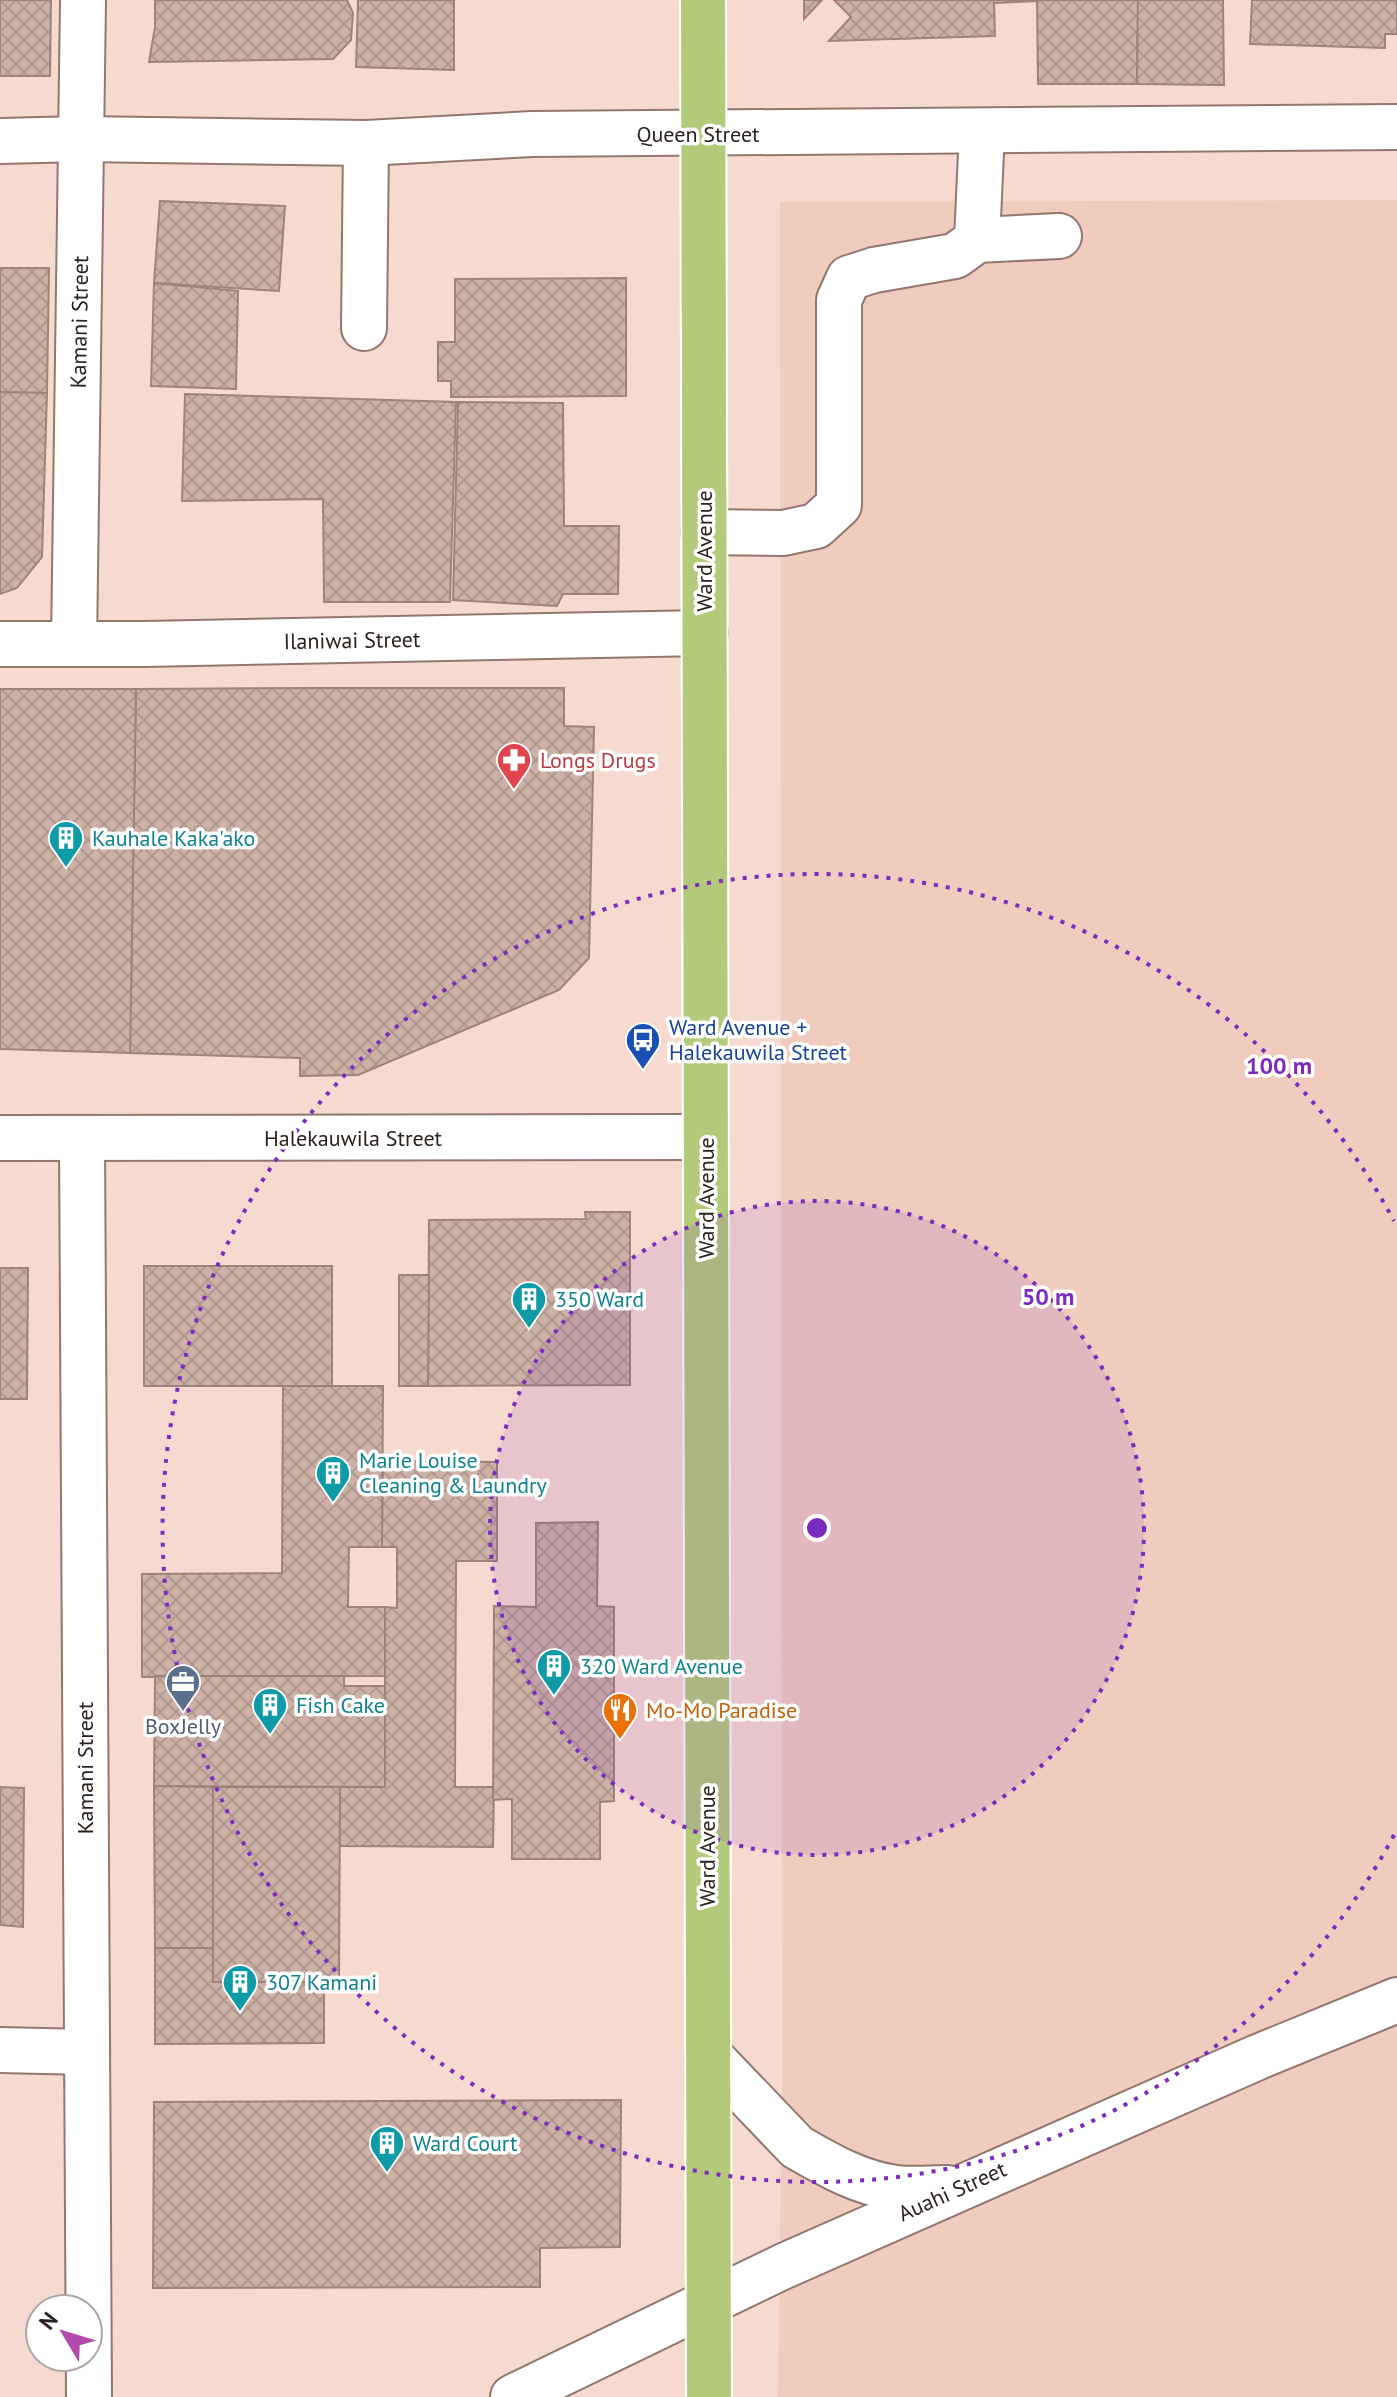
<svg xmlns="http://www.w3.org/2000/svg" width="1397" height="2397" font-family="'PT Sans',sans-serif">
	<defs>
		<pattern id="building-cross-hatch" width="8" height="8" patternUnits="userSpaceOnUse" patternTransform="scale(2)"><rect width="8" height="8" fill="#cdb1a6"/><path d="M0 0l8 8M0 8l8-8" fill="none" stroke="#b0988e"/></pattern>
	</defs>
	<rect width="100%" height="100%" fill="#f7dacf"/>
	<!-- built -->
	<polygon fill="#f0ccbf" points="1397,200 1397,2397 778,2397 782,2077 780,202"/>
	<!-- building -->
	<g fill="url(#building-cross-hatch)" stroke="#9e837a" stroke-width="2">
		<polygon points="0,0 51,0 50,76 0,76"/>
		<polygon points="155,0 347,0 353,13 351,40 333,59 149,62 155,27"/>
		<polygon points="358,0 454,0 454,70 356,67"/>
		<polygon points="804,0 822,0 804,19"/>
		<polygon points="834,0 1037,0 1037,1 994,3 995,36 829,41 851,17"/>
		<polygon points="1037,0 1138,0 1137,84 1038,84"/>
		<polygon points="1138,0 1223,0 1224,85 1137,84"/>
		<polygon points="1252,0 1397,0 1397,34 1385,34 1385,48 1250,44"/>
		<polygon points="160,201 285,206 279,291 154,283"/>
		<polygon points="0,268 49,268 47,393 0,392"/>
		<polygon points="626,278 626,396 451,397 451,381 438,381 438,342 455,342 455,279"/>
		<polygon points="154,283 238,291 236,389 151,386"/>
		<polygon points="0,392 47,393 42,557 17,588 0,594"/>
		<polygon points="185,394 456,402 450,602 324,602 323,499 182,501"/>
		<polygon points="458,402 563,403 564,526 619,526 618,594 563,594 557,606 453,600"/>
		<polygon points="319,688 564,688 564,726 594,727 589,958 559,990 358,1075 300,1076 300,1058 130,1053 136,689"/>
		<polygon points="0,689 136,689 130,1053 0,1049"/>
		<polygon points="585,1212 630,1212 630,1385 428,1386 429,1220 586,1219"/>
		<rect x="144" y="1266" width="188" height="120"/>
		<polygon points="0,1268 28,1268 27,1399 0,1399"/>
		<polygon points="399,1275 429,1275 428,1386 399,1386"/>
		<polygon points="283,1386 383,1386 382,1547 349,1547 348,1607 385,1607 386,1676 142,1677 142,1574 282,1573"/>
		<polygon points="383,1461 497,1462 497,1561 456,1561 455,1787 494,1787 493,1847 339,1846 340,1787 385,1787 385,1607 397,1608 397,1547 382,1547"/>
		<polygon points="598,1522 597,1606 614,1607 614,1801 600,1802 600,1859 512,1859 512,1799 493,1800 494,1606 536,1607 536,1523"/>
		<polygon points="155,1676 344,1676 344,1686 385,1686 385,1787 154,1786"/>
		<polygon points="154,1786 213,1787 213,1948 155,1948"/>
		<polygon points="0,1787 24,1788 23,1927 0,1925"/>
		<polygon points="213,1787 340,1787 339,1982 213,1982"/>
		<polygon points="155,1948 213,1948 213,1982 324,1982 324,2043 155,2044"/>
		<polygon points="621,2100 620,2247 540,2248 540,2287 153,2288 154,2102"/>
	</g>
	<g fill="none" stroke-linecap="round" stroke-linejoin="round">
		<!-- minor casing -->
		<g stroke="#91776e" stroke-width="48">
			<g id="minor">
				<polyline points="0,141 81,139 366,143 532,134 1397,127"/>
				<polyline points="977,240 1059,236"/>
				<polyline points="364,328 366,143"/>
				<polyline points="704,532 783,533 816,526 839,505 839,300 849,278 874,270 955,256 977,240 982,131"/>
				<polyline points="0,644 145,644 705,633"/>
				<polyline points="74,644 83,0"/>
				<polyline points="0,1138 706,1137"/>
				<polyline points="82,1139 89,2397"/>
				<polyline points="0,2050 87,2052"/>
				<path d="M708,2054L797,2147C828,2165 861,2184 897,2188C913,2190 931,2188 948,2188"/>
				<polyline points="513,2397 784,2266 1258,2057 1397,2000"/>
			</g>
		</g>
		<!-- major casing -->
		<g stroke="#fff" stroke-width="48">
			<polyline id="major" points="703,0 709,2397"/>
		</g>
		<!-- minor -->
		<use href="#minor" stroke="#fff" stroke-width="44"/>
		<!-- major -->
		<use href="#major" stroke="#b3ca7a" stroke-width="44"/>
	</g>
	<!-- distance rings -->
	<circle cx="817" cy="1528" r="327" fill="#7b2cbf" fill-opacity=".12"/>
	<g fill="none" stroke="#7b2cbf" stroke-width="4" stroke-dasharray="4 8">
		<circle cx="817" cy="1528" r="327"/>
		<path d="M1394 1835A654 654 0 1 1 1394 1221"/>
	</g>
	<!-- icons -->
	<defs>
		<g id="pharmacy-pin" transform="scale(1.8)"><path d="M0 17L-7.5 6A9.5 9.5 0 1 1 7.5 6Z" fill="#e0444e" stroke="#fff"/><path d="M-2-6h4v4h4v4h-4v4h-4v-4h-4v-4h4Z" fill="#fff"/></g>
		<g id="building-pin" transform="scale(1.8)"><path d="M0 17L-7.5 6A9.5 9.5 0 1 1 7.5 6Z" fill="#0f9aa8" stroke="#fff"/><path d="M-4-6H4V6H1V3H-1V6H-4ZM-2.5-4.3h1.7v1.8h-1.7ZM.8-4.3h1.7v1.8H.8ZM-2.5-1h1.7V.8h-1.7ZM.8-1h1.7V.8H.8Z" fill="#fff"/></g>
		<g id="bus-pin" transform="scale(1.8)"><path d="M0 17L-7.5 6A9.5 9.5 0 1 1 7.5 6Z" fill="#1a4fb4" stroke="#fff"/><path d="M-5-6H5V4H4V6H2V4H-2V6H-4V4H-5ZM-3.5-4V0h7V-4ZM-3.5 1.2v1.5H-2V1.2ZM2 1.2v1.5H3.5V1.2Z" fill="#fff"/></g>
		<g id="office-pin" transform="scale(1.8)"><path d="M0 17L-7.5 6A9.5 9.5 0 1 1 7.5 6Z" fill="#5c6f8a" stroke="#fff"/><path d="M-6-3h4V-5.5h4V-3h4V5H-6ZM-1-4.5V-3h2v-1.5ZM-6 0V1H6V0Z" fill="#fff"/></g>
		<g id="restaurant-pin" transform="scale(1.8)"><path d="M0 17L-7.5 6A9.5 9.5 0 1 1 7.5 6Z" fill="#e8710a" stroke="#fff"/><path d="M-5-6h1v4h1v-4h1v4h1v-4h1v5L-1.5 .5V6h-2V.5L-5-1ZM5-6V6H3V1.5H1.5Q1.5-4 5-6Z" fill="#fff"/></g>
	</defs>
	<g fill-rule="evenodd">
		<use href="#pharmacy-pin" x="514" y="760"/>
		<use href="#building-pin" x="66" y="838"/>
		<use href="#bus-pin" x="643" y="1040"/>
		<use href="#building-pin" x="529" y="1299"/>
		<use href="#building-pin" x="333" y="1473"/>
		<use href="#building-pin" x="554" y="1666"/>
		<use href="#office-pin" x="183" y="1682"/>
		<use href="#building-pin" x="270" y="1705"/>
		<use href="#restaurant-pin" x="620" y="1710"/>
		<use href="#building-pin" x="240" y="1982"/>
		<use href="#building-pin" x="387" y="2143"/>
	</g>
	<g text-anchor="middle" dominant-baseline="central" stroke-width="7" stroke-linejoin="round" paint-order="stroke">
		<!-- street labels -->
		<g font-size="22" fill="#2b211d" stroke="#fff">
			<text x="698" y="134">Queen Street</text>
			<text transform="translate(79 322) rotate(-89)">Kamani Street</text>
			<text transform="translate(704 551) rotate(-90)">Ward Avenue</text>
			<text transform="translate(352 640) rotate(-1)">Ilaniwai Street</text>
			<text x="353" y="1138">Halekauwila Street</text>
			<text transform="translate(706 1198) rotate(-90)">Ward Avenue</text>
			<text transform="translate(85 1768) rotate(-90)">Kamani Street</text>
			<text transform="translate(707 1846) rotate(-90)">Ward Avenue</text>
			<text transform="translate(952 2191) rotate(-24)">Auahi Street</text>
		</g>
		<!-- health labels -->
		<g font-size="22" fill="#be3a42" stroke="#fff" text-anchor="start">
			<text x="540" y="760">Longs Drugs</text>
		</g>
		<!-- culture labels -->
		<g font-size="22" fill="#0d838f" stroke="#fff" text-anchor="start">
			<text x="92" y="838">Kauhale Kaka'ako</text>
			<text x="555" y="1299">350 Ward</text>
			<text x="359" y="1460">Marie Louise<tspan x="359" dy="25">Cleaning &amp; Laundry</tspan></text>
			<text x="580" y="1666">320 Ward Avenue</text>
			<text x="296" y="1705">Fish Cake</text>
			<text x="266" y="1982">307 Kamani</text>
			<text x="413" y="2143">Ward Court</text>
		</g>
		<!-- transit labels -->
		<g font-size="22" fill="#164399" stroke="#fff" text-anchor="start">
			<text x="669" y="1027">Ward Avenue +<tspan x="669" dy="25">Halekauwila Street</tspan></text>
		</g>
		<!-- food labels -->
		<g font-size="22" fill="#c56008" stroke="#fff" text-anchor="start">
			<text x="646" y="1710">Mo-Mo Paradise</text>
		</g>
		<!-- service labels -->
		<g font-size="22" fill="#4e5e75" stroke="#fff">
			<text x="183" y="1726">BoxJelly</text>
		</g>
	</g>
	<circle cx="817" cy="1528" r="12" fill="#7b2cbf" stroke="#fff" stroke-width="4"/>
	<g font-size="24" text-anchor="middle" font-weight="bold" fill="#7b2cbf" stroke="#fff" stroke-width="7" stroke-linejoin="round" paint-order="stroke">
		<text x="1279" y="1074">100 m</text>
		<text x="1048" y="1305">50 m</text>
	</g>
	<!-- north arrow -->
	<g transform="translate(64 2333) rotate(308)"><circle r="38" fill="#ffffff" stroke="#aaa6a5" stroke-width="2"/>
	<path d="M0-6L14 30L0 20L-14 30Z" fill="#b34aad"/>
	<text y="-12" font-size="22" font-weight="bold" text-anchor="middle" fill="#2b211d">N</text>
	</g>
</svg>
